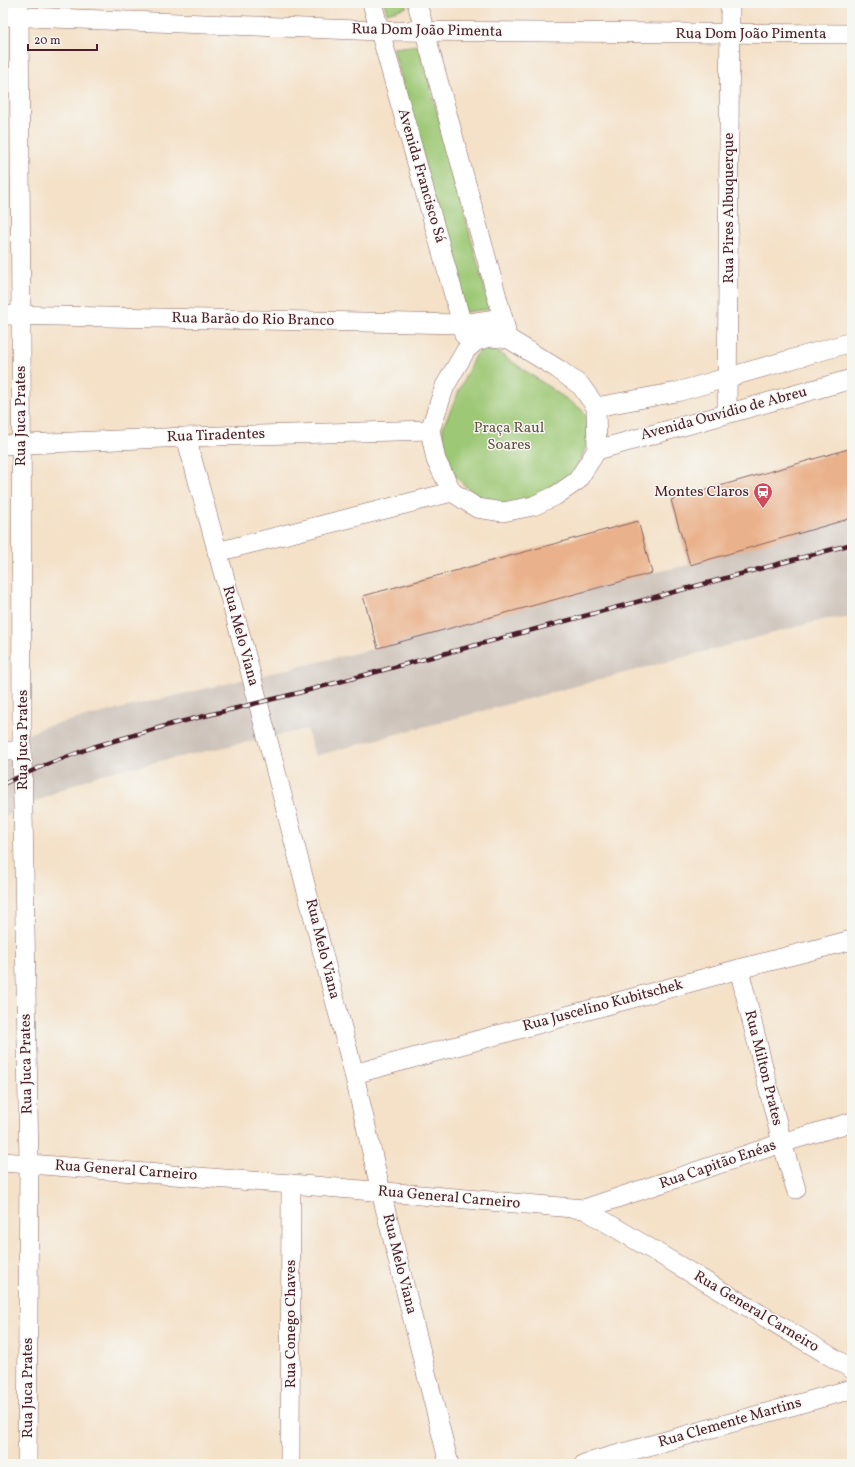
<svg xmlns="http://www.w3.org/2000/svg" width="855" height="1467" font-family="Vollkorn,serif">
	<rect width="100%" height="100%" fill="#f6f6f2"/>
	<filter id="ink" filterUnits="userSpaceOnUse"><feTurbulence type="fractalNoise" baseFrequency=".025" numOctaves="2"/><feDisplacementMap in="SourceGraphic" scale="8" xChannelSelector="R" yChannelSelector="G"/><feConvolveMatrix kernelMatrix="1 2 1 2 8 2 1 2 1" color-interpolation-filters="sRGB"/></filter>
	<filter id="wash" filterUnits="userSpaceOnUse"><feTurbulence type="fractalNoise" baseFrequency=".012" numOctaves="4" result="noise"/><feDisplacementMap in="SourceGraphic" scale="16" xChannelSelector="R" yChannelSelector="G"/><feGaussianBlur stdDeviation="0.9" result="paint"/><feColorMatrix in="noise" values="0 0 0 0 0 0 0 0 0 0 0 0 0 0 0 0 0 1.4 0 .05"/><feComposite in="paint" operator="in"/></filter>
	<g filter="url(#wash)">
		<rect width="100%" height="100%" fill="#f4e1c8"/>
		<!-- industrial -->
		<polygon fill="#cdc2b9" points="852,448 852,618 826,619 315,756 307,729 101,774 58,791 3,817 3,746 43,727 377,648 363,596 638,521 652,573 689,565 671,500"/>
		<!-- green -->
		<g fill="#9dc875" stroke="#747450">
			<polygon points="384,3 406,3 407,7 387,13"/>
			<polygon points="419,45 490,309 465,312 393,48"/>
			<polygon points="484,348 495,350 581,409 591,423 586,446 575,474 556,489 531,498 502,505 477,497 456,477 443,447 443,427 475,355"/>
		</g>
		<g id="blocks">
			<!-- building -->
			<g fill="#eab28c">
				<polygon points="852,448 852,518 690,565 671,500"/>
				<polygon points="638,521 652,573 378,648 363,596"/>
			</g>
		</g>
	</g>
	<g filter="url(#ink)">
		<use href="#blocks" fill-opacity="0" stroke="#866362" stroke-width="1"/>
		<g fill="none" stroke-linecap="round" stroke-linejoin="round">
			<!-- minor casing -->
			<g stroke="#866362" stroke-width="20">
				<g id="minor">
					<polyline points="19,3 21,316 22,751 29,1164 27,1464"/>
					<polyline points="372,3 462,324 464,335"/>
					<polyline points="417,3 506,330"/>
					<polyline points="3,16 380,31 852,34"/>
					<polyline points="3,315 462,324 503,318"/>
					<polygon points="491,337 509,339 558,369 581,386 596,407 597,450 577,481 555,496 533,506 503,512 477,508 452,492 436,460 430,430 445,386 466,350 476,341"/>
					<polyline points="596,407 677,392 852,342"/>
					<polyline points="727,413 730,3"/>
					<polyline points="186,437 248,663 354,1074 381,1192 449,1464"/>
					<polyline points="3,445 186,437 430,430"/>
					<polyline points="597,450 852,379"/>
					<polyline points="217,552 452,492"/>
					<polyline points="3,751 22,751"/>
					<polyline points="739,969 782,1143 796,1189"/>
					<polyline points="354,1074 739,969 852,940"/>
					<polyline points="3,1162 291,1184 584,1209 852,1369"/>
					<polyline points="584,1209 782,1143 852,1122"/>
					<polyline points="290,1464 291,1184"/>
					<polyline points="584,1464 852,1389"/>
				</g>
			</g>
			<!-- minor -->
			<use href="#minor" stroke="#fff" stroke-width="19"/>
			<!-- rail casing -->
			<g stroke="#4a1f2b" stroke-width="4.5">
				<polyline id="rail" points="3,784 45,765 93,747 172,724 298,693 852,544"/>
			</g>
			<!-- rail -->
			<use href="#rail" stroke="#f6f6f2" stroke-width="3" stroke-dasharray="9" stroke-linecap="butt"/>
		</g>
	</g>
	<!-- icons -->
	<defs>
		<g id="station-pin" transform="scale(1)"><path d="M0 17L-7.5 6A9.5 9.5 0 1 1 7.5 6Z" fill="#d1495b" stroke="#f6f6f2"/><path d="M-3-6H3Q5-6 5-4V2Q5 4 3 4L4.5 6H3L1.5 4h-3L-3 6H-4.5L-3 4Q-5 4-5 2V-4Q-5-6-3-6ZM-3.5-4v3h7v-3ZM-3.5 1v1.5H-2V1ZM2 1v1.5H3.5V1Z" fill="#fff"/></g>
	</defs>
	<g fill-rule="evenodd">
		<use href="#station-pin" x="763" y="492"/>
	</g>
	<g text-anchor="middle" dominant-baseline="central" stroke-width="3" stroke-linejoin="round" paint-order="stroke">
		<!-- street labels -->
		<g font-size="15" fill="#4a1f2b" stroke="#f6f6f2">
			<text transform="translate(427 31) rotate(1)">Rua Dom João Pimenta</text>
			<text x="751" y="34">Rua Dom João Pimenta</text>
			<text transform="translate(421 176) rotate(74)">Avenida Francisco Sá</text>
			<text transform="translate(729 208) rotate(-90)">Rua Pires Albuquerque</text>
			<text transform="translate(253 320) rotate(1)">Rua Barão do Rio Branco</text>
			<text transform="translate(724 414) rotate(-15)">Avenida Ouvídio de Abreu</text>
			<text transform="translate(21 416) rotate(-90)">Rua Juca Prates</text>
			<text transform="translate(216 436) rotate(-2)">Rua Tiradentes</text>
			<text transform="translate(240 636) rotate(75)">Rua Melo Viana</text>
			<text transform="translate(23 740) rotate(-90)">Rua Juca Prates</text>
			<text transform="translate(322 949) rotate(76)">Rua Melo Viana</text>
			<text transform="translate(603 1006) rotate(-15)">Rua Juscelino Kubitschek</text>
			<text transform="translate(27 1064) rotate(-91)">Rua Juca Prates</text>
			<text transform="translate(763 1068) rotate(76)">Rua Milton Prates</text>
			<text transform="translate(718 1165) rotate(-19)">Rua Capitão Enéas</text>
			<text transform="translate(126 1171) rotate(4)">Rua General Carneiro</text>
			<text transform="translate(449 1198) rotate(5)">Rua General Carneiro</text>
			<text transform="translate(399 1264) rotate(76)">Rua Melo Viana</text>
			<text transform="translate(756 1312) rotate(31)">Rua General Carneiro</text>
			<text transform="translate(291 1324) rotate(-90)">Rua Conego Chaves</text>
			<text transform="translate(28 1388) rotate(-90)">Rua Juca Prates</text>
			<text transform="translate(730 1423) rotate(-16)">Rua Clemente Martins</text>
		</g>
		<!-- park labels -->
		<g font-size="15" fill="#635241" stroke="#f6f6f2">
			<text x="509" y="428">Praça Raul<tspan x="509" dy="17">Soares</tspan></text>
		</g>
		<!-- poi labels -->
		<g font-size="15" fill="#4a1f2b" stroke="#f6f6f2" text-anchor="end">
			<text x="749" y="492">Montes Claros</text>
		</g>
	</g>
	<!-- margin -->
	<rect width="855" height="1467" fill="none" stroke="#f6f6f2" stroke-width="16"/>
	<!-- scale -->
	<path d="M28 44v6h69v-6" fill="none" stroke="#4a1f2b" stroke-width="2"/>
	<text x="34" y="44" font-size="12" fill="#4a1f2b" stroke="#f6f6f2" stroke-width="3" paint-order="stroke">20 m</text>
</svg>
